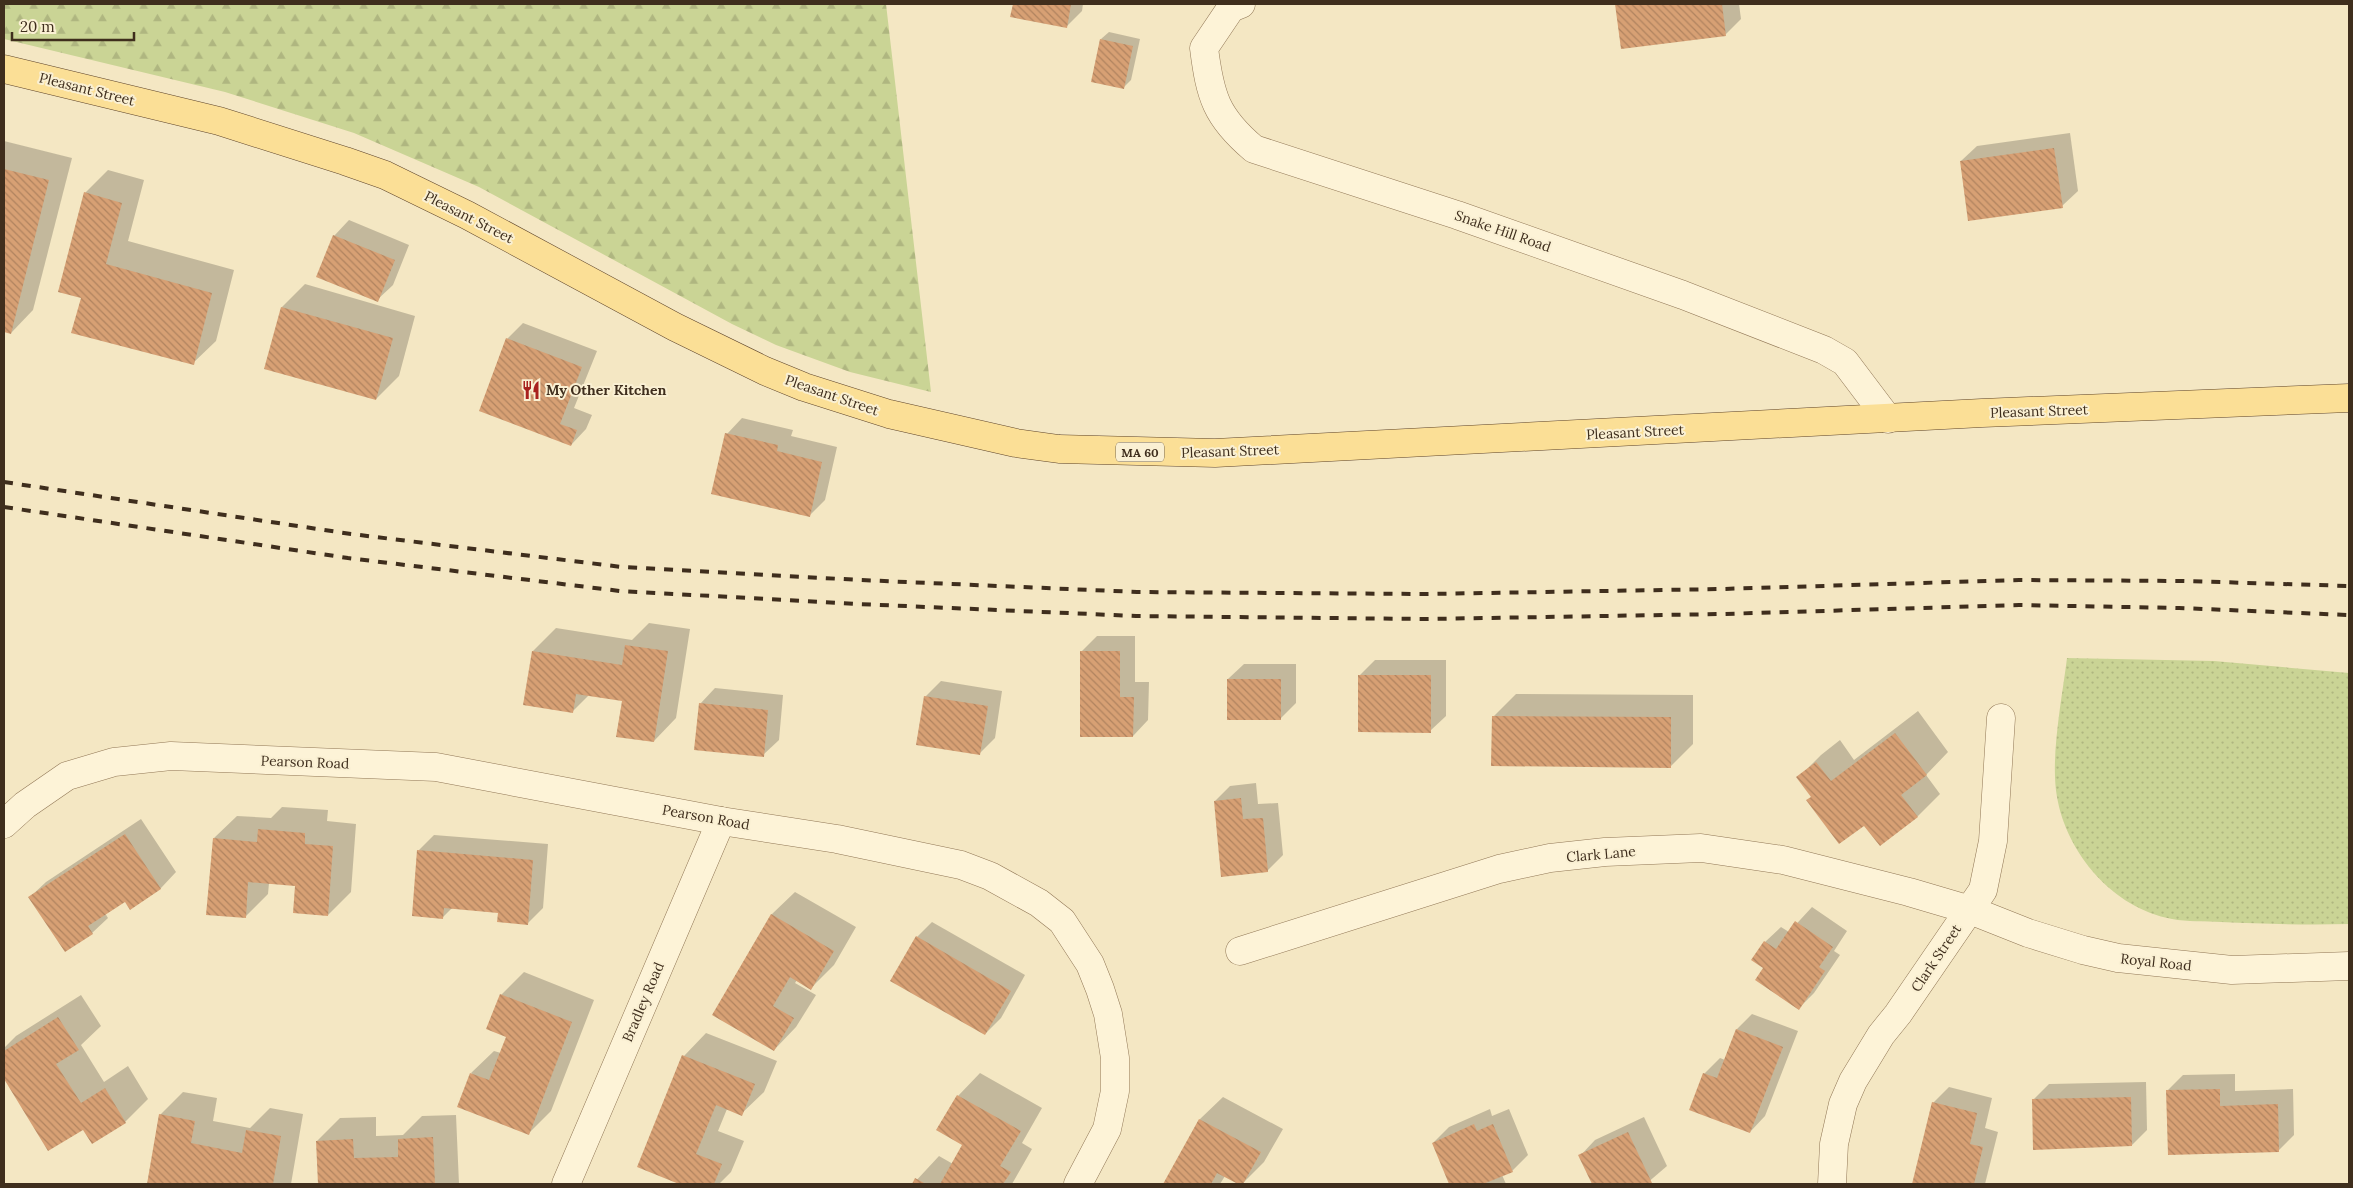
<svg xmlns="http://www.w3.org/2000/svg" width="2353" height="1188" font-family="Lora,serif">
	<defs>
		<pattern id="grass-dots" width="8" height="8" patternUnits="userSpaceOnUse" patternTransform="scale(1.25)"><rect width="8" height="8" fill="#cad495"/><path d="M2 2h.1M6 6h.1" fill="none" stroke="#afb680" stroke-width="1.8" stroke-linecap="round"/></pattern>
		<pattern id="forest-firs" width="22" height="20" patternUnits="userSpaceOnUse" patternTransform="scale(1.25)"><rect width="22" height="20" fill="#cad495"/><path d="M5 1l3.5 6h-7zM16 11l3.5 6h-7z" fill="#afb680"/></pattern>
		<pattern id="building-back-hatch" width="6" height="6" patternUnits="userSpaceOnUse" patternTransform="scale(1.25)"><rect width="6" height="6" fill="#d7a074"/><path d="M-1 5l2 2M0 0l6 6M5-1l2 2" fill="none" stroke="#b0835f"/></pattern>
	</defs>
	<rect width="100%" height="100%" fill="#f4e7c3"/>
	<!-- grass -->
	<path fill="url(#grass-dots)" d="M2067,658L2214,661L2349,673V924C2307,925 2263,924 2221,922C2205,921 2187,922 2172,919C2113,908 2067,854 2057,797C2050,757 2062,699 2067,658Z"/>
	<!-- forest -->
	<polygon fill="url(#forest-firs)" points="4,4 886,4 931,392 850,372 776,345 732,324 479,187 354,133 225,92 4,39"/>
	<!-- shadow -->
	<g fill="#0003">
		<polygon points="1014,4 1083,4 1082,11 1066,27 1011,16"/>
		<polygon points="1739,4 1741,19 1725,35 1617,5"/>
		<polygon points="1109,32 1140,39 1131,80 1124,87 1101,39"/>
		<polygon points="2070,133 2078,191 2062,206 1961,161 1977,146"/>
		<polygon points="4,141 72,158 33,310 11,333 4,331"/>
		<polygon points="108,170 144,180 128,241 234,270 216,341 193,363 82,297 85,193"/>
		<polygon points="349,220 409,245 393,285 377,300 334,236"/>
		<polygon points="305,284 415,316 399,376 376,399 265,368 282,307"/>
		<polygon points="523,323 597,351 574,408 592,415 586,429 571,445 507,339"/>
		<polygon points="742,418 793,430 791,436 837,447 825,500 809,516 727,434"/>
		<polygon points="649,623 690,629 676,718 654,741 623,700 589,695 573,711 525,704 533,651 556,628 632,640"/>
		<polygon points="1097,636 1135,636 1135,682 1149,682 1148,720 1133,736 1081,652"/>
		<polygon points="1375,660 1446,660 1446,716 1430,731 1360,675"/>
		<polygon points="1244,664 1296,664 1296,703 1280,719 1228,679"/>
		<polygon points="941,681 1002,691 995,738 979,754 925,697"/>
		<polygon points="715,688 783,695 779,740 763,755 700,704"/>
		<polygon points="1516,694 1693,695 1693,744 1670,767 1493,717"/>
		<polygon points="1918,711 1948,752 1926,775 1940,794 1918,816 1880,844 1864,824 1812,796 1798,778 1821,755 1840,740 1854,760"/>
		<polygon points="1256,783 1258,804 1278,803 1283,855 1267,871 1215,801 1230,786"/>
		<polygon points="282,807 328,810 327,821 356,824 351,892 328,915 296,885 269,883 268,894 245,917 214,838 237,816 271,818"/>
		<polygon points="141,819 176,872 161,888 130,908 125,900 105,913 108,918 92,933 30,897 46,882"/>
		<polygon points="434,835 548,844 543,908 527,924 499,912 452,908 443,917 418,851"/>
		<polygon points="795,892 856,927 834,965 811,988 797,980 795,983 816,995 796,1027 774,1050 714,1014 772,914"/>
		<polygon points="1812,907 1847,931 1834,951 1840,955 1814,993 1799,1008 1765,968 1765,942 1781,927 1789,932"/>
		<polygon points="932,922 1025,975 1001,1018 985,1034 917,937"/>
		<polygon points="524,972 594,1000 551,1111 529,1133 471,1073 494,1051 501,1053 507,1036 501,995"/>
		<polygon points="81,995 101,1026 81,1045 104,1082 128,1066 148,1099 125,1122 84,1128 49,1149 4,1076 4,1048 16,1036"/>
		<polygon points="1752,1014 1798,1031 1765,1116 1750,1132 1704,1074 1720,1058 1725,1060 1737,1029"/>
		<polygon points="706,1033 777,1061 764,1092 741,1114 727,1109 718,1131 744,1141 731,1172 719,1184 682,1184 639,1167 684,1056"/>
		<polygon points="980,1073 1042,1108 1022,1143 1032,1149 1012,1184 913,1184 939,1156 953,1164 964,1144 958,1096"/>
		<polygon points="2235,1074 2235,1091 2293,1089 2294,1135 2278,1151 2167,1091 2183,1075"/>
		<polygon points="2146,1082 2147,1130 2132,1145 2033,1100 2049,1084"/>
		<polygon points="1949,1087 1992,1098 1985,1128 1998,1132 1985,1184 1913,1184 1933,1103"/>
		<polygon points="183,1092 217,1098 213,1121 250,1128 270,1108 303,1114 291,1184 148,1184 160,1115"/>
		<polygon points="1223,1097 1283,1129 1264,1162 1242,1184 1225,1176 1220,1184 1165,1184 1200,1119"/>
		<polygon points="1490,1109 1492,1116 1509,1109 1528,1155 1512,1171 1502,1175 1506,1184 1451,1184 1433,1143 1449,1127"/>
		<polygon points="456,1115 459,1184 319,1184 317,1141 340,1118 376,1117 376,1136 403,1135 422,1116"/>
		<polygon points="1644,1117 1667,1166 1646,1184 1593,1184 1580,1156 1595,1140"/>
	</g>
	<!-- building -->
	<g fill="url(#building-back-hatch)">
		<polygon points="1013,4 1071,4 1067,28 1010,17"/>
		<polygon points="1615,4 1722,4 1726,36 1621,49"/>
		<polygon points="1100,39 1133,46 1124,89 1091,82"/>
		<polygon points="2054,148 2063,208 1968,221 1960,161"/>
		<polygon points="4,169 49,180 11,334 4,332"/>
		<polygon points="84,192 122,203 106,264 212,293 194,365 71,333 81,298 58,292"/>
		<polygon points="333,235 395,260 378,302 316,277"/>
		<polygon points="281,307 393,338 376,400 264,369"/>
		<polygon points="506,338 582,367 560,424 577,430 571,446 479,411"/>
		<polygon points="725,433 778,445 777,451 822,462 810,517 711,494"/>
		<polygon points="625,645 668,651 654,742 616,737 622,701 576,694 573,713 523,705 532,651 622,665"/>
		<polygon points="1080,651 1120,651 1120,697 1134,697 1133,737 1080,737"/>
		<polygon points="1358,675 1431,675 1431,733 1358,732"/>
		<rect x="1227" y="679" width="54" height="41"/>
		<polygon points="924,696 988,706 980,755 916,745"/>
		<polygon points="699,703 768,710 764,757 694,750"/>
		<polygon points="1492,716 1671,717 1671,768 1491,766"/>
		<polygon points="1895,733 1927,775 1901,795 1918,817 1880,846 1864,826 1839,844 1806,800 1811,797 1796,777 1816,762 1831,781"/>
		<polygon points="1241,798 1243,819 1263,818 1268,872 1221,877 1214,801"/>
		<polygon points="258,829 305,833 305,844 333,846 328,916 293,913 295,886 248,882 246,918 206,915 213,838 257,842"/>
		<polygon points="125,834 161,889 130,910 125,902 88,926 93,934 65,952 28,897"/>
		<polygon points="417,850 533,860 528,925 497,922 498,913 444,908 443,919 412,916"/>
		<polygon points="771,914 834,951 811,990 790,977 773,1006 794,1018 774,1051 712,1015"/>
		<polygon points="1795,921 1833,947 1819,967 1825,971 1799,1010 1755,980 1763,968 1751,960 1764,941 1776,949"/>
		<polygon points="916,936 1011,991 985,1035 890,981"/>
		<polygon points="500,994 572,1022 529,1135 457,1107 470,1073 489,1080 506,1037 486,1029"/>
		<polygon points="58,1017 79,1050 56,1064 81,1103 105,1088 126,1123 92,1144 83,1130 48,1151 4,1079 4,1051"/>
		<polygon points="1736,1029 1783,1047 1750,1133 1689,1110 1703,1073 1717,1078"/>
		<polygon points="682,1055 755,1084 742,1116 716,1105 696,1154 722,1164 714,1184 679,1184 637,1167"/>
		<polygon points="2220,1089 2220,1106 2278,1104 2279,1152 2168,1155 2166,1090"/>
		<polygon points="957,1095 1021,1131 1000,1166 1011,1172 1003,1184 940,1184 962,1145 936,1130"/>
		<polygon points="2131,1097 2132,1146 2033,1150 2032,1099"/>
		<polygon points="1932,1102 1977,1113 1970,1144 1983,1147 1974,1184 1912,1184"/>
		<polygon points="159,1114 195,1121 191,1143 242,1153 246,1130 281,1136 273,1184 147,1184"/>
		<polygon points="1199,1119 1261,1152 1243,1184 1238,1184 1217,1173 1211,1184 1163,1184"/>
		<polygon points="1474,1124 1477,1131 1493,1124 1513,1172 1483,1184 1449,1184 1432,1143"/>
		<polygon points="1628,1132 1652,1183 1592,1184 1578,1155"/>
		<polygon points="433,1137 435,1184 318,1184 316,1141 353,1139 354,1158 398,1157 398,1139"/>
		<polygon points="915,1178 926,1184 912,1184"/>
	</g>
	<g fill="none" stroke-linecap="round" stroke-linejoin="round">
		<!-- minor casing -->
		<g stroke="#917756" stroke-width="29">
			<g id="minor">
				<path d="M1241,4L1231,8L1204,48C1210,96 1216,117 1254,149L1457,215L1683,295L1824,350L1845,362L1888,419"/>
				<polyline points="4,824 25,805 67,776 114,762 171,756 436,767 721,821 837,839 961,865 990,876 1039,903 1062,921 1090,964 1100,989 1108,1014 1115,1058 1115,1091 1107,1129 1078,1184"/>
				<polyline points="1240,951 1499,869 1550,858 1605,852 1701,848 1783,860 1909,892 1970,910 2028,933 2083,950 2118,958 2232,970 2349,966"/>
				<polyline points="566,1184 721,821"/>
				<polyline points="1832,1184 1834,1144 1843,1104 1853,1081 1881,1035 1898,1014 1983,890 1993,841 2001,718"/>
			</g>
		</g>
		<!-- major casing -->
		<g stroke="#5e442b" stroke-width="29">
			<polyline id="major" points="4,69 219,121 345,161 385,175 467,215 675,327 765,371 804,387 889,414 1016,443 1059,449 1215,453 1982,413 2349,398"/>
		</g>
		<!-- minor -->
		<use href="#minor" stroke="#fdf3d7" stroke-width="28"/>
		<!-- major -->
		<use href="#major" stroke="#fbdf96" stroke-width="28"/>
		<!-- rail -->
		<g stroke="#3f2e1d" stroke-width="4" stroke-dasharray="9 9" stroke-linecap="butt">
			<polyline points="4,482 351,534 622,567 860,580 1137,592 1426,594 1722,589 2019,580 2184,581 2349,586"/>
			<polyline points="4,507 348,558 620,591 858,604 1136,616 1426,619 1723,614 2019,605 2179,608 2349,615"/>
		</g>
	</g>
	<!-- icons -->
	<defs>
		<g id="restaurant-bare" transform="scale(1.5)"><path d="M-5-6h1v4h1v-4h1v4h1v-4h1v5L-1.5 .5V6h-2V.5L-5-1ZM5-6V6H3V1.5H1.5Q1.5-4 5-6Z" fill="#a8211e" stroke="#faf0d3" stroke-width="2.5" paint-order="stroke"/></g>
	</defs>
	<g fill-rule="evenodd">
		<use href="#restaurant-bare" x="531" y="390"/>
	</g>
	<g text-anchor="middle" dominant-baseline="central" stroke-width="4" stroke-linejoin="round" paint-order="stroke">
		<!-- shield labels -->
		<rect fill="#faf0d3" stroke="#776854" stroke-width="1" x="1116" y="442.5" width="48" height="19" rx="4"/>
		<g font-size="12" font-weight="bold" fill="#3f2e1d">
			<text x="1140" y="452">MA 60</text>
		</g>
		<!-- street labels -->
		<g font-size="14" fill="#3f2e1d" stroke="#faf0d3">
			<text transform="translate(87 89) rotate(14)">Pleasant Street</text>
			<text transform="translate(469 217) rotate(27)">Pleasant Street</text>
			<text transform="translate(1503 231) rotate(19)">Snake Hill Road</text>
			<text transform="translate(832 395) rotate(19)">Pleasant Street</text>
			<text transform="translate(2039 411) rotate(-2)">Pleasant Street</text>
			<text transform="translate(1635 432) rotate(-3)">Pleasant Street</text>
			<text transform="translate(1230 451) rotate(-2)">Pleasant Street</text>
			<text transform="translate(305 762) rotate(2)">Pearson Road</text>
			<text transform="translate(706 817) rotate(10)">Pearson Road</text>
			<text transform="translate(1601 854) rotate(-5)">Clark Lane</text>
			<text transform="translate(1936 958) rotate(-56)">Clark Street</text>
			<text transform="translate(2156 962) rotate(6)">Royal Road</text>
			<text transform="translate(643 1002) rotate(-67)">Bradley Road</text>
		</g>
		<!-- poi labels -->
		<g font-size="14" font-weight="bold" fill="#3f2e1d" stroke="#faf0d3" text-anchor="start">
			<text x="546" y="390">My Other Kitchen</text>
		</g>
	</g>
	<!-- border -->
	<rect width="2353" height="1188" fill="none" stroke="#3f2e1d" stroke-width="10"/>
	<!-- scale -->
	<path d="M12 32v8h122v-8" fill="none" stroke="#3f2e1d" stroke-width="2.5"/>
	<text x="20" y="32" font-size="15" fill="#3f2e1d" stroke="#faf0d3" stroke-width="4" paint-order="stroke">20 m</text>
</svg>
